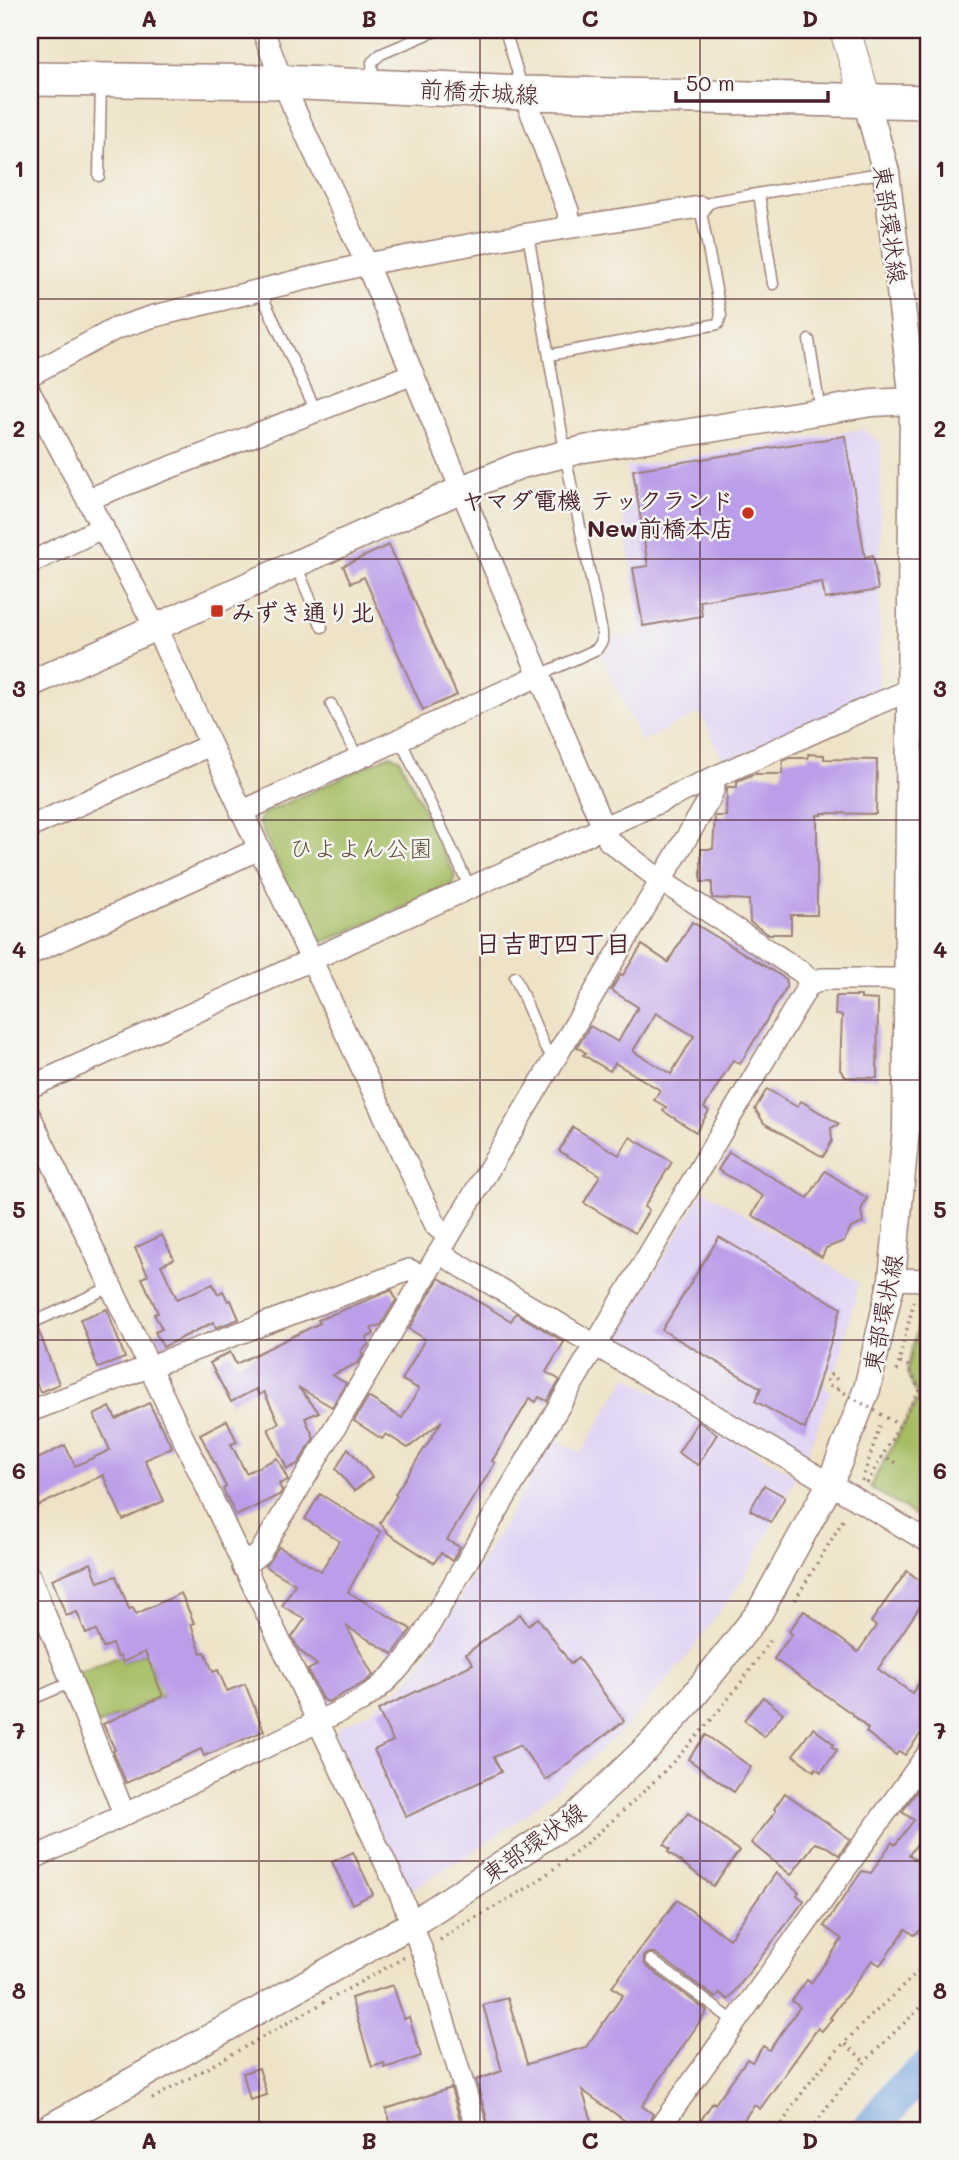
<svg xmlns="http://www.w3.org/2000/svg" width="959" height="2160" font-family="Mali,'Klee One',sans-serif">
	<rect width="100%" height="100%" fill="#f6f6f2"/>
	<filter id="ink" filterUnits="userSpaceOnUse"><feTurbulence type="fractalNoise" baseFrequency=".0143" numOctaves="2"/><feDisplacementMap in="SourceGraphic" scale="14" xChannelSelector="R" yChannelSelector="G"/><feConvolveMatrix kernelMatrix="1 2 1 2 8 2 1 2 1" color-interpolation-filters="sRGB"/></filter>
	<filter id="wash" filterUnits="userSpaceOnUse"><feTurbulence type="fractalNoise" baseFrequency=".00686" numOctaves="4" result="noise"/><feDisplacementMap in="SourceGraphic" scale="28" xChannelSelector="R" yChannelSelector="G"/><feGaussianBlur stdDeviation="1.57" result="paint"/><feColorMatrix in="noise" values="0 0 0 0 0 0 0 0 0 0 0 0 0 0 0 0 0 1.4 0 .05"/><feComposite in="paint" operator="in"/></filter>
	<g filter="url(#wash)">
		<rect width="100%" height="100%" fill="#eee3c6"/>
		<!-- built -->
		<g fill="#e0d4f4">
			<polygon points="862,429 881,443 879,690 725,763 700,713 641,741 601,654 611,645 610,639 642,635 621,504 631,503 626,467"/>
			<polygon points="704,1190 859,1283 837,1369 827,1371 823,1377 825,1387 831,1391 805,1459 618,1347 616,1336"/>
			<polygon points="627,1376 796,1476 763,1543 745,1576 688,1656 620,1733 526,1815 476,1850 409,1891 336,1738 338,1728 370,1711 402,1687 423,1660 555,1438 581,1453"/>
		</g>
		<!-- green -->
		<g fill="#a5bd62" stroke="#786e46" stroke-width="2">
			<polygon points="390,755 399,758 455,876 451,886 322,943 313,941 259,823 261,815"/>
			<polygon points="929,1292 929,1524 870,1487 920,1395 915,1392 907,1372 925,1294"/>
			<path d="M149,1651C148,1669 156,1682 170,1692L94,1727L73,1675L120,1656L123,1662Z"/>
		</g>
		<g fill="none" stroke-linecap="round" stroke-linejoin="round">
			<!-- river -->
			<polyline stroke="#73a3dd" stroke-width="37" points="870,2130 900,2093 929,2068"/>
		</g>
		<g id="blocks">
			<!-- building -->
			<g fill="#bb9ee9" fill-rule="evenodd">
				<polygon points="845,436 865,557 873,555 878,590 825,599 822,582 700,601 702,616 643,626 633,568 648,566 633,470"/>
				<polygon points="389,545 457,695 423,710 364,577 351,583 343,566"/>
				<polygon points="808,754 824,755 824,759 877,760 876,814 822,813 822,815 817,815 817,915 791,915 791,934 768,934 750,922 749,900 712,898 712,882 701,882 701,849 713,849 715,816 726,816 727,787 737,787 737,781 754,774 782,774 783,761 789,758 808,758"/>
				<path d="M692,922L786,979V988L740,1064L733,1060L704,1108L709,1111L696,1132L663,1111L666,1107L654,1100L660,1090L615,1063L610,1071L583,1055L586,1053L577,1047L590,1026L618,1042L638,1007L611,990L621,974L623,975L642,945L668,962ZM656,1013L694,1036L671,1074L633,1051Z"/>
				<polygon points="836,996 861,996 861,999 878,1000 877,1078 846,1077 840,1070 842,1015 835,1015"/>
				<polygon points="767,1089 797,1107 801,1101 839,1124 831,1128 832,1141 823,1157 764,1123 755,1109"/>
				<polygon points="573,1127 619,1155 630,1137 672,1162 644,1207 649,1210 635,1233 584,1203 600,1175 559,1151"/>
				<polygon points="729,1152 808,1198 825,1171 867,1198 861,1210 863,1223 851,1228 844,1241 826,1248 822,1257 752,1215 763,1196 718,1170"/>
				<polygon points="162,1235 174,1259 161,1265 177,1299 213,1284 218,1294 223,1291 228,1301 231,1300 239,1319 216,1328 214,1322 163,1347 155,1332 162,1329 154,1314 158,1313 142,1278 148,1275 135,1248"/>
				<polygon points="719,1237 841,1308 805,1429 755,1401 761,1388 662,1330"/>
				<polygon points="439,1278 511,1321 516,1313 564,1342 546,1372 560,1380 547,1401 539,1397 536,1402 530,1398 492,1461 495,1463 447,1540 460,1547 452,1561 441,1553 434,1563 389,1534 380,1523 397,1495 395,1494 442,1421 408,1448 386,1434 382,1439 354,1421 368,1397 402,1418 419,1389 402,1380 425,1339 409,1329"/>
				<polygon points="392,1290 396,1300 381,1325 371,1328 374,1334 366,1338 369,1344 361,1352 363,1355 358,1363 332,1375 346,1383 332,1407 298,1387 319,1412 305,1418 314,1438 298,1464 287,1469 268,1429 279,1423 264,1392 259,1395 256,1389 231,1402 210,1363 230,1352 236,1364 320,1323 318,1320"/>
				<polygon points="107,1309 125,1358 98,1368 80,1319"/>
				<polygon points="38,1329 59,1384 40,1392 30,1366 30,1332"/>
				<polygon points="149,1403 172,1447 145,1460 164,1501 123,1520 103,1475 30,1510 30,1463 65,1445 75,1466 110,1450 94,1415 110,1407 116,1419"/>
				<polygon points="227,1420 237,1442 231,1444 246,1473 277,1458 288,1480 279,1484 282,1491 279,1495 236,1516 223,1489 226,1487 200,1434"/>
				<polygon points="698,1421 717,1434 698,1465 678,1453"/>
				<polygon points="348,1448 372,1477 354,1491 336,1469"/>
				<polygon points="764,1485 785,1497 771,1522 750,1510"/>
				<polygon points="320,1494 381,1532 348,1592 411,1629 393,1654 347,1627 373,1675 364,1683 328,1702 322,1699 308,1670 317,1665 299,1650 292,1637 305,1619 282,1606 295,1584 265,1566 279,1547 321,1571 339,1541 305,1519"/>
				<polygon points="91,1563 98,1582 116,1576 129,1609 133,1608 136,1614 181,1593 194,1623 191,1624 201,1653 205,1652 213,1672 218,1670 227,1691 245,1684 264,1731 204,1756 201,1749 126,1783 113,1751 115,1750 103,1724 163,1696 145,1652 123,1662 120,1656 117,1657 112,1644 103,1648 96,1630 86,1634 77,1612 66,1616 52,1579"/>
				<polygon points="907,1571 929,1587 929,1593 878,1669 912,1693 929,1668 929,1722 905,1755 899,1751 896,1755 866,1732 868,1729 851,1713 774,1659 792,1634 789,1631 804,1611 858,1652 876,1626 871,1622"/>
				<polygon points="520,1614 528,1625 538,1618 571,1664 578,1658 624,1721 546,1780 520,1745 494,1757 501,1772 406,1817 374,1750 393,1741 378,1710 473,1664 466,1654"/>
				<polygon points="763,1697 783,1713 764,1737 744,1720"/>
				<polygon points="813,1728 834,1744 832,1747 837,1750 821,1772 816,1768 814,1771 793,1755"/>
				<polygon points="706,1735 751,1767 734,1792 688,1759"/>
				<polygon points="929,1774 929,1831 927,1830 909,1855 929,1869 929,1924 914,1935 906,1929 880,1965 872,1960 830,2018 832,2019 822,2031 818,2028 760,2109 754,2105 737,2130 716,2130 701,2120 713,2102 715,2104 747,2059 752,2062 763,2046 769,2050 800,2007 792,2001 807,1980 811,1983 842,1939 824,1926 862,1871 871,1873 892,1842 895,1845 914,1820 902,1812"/>
				<polygon points="785,1793 850,1839 839,1855 827,1847 815,1843 791,1875 751,1843 776,1811 774,1809"/>
				<polygon points="688,1813 739,1851 713,1886 668,1852 670,1849 664,1845"/>
				<polygon points="353,1852 373,1894 352,1904 332,1862"/>
				<polygon points="776,1873 799,1892 797,1895 804,1901 728,2000 720,1993 716,1998 655,1953 649,1953 644,1956 644,1962 646,1966 707,2011 642,2106 653,2114 645,2130 638,2130 582,2090 595,2130 490,2130 476,2080 502,2071 483,2005 508,1998 527,2064 586,2047 623,1995 612,1987 677,1900 729,1939"/>
				<polygon points="393,1985 404,2019 409,2017 421,2056 385,2068 384,2063 372,2067 351,1998"/>
				<polygon points="259,2068 267,2095 250,2100 243,2073"/>
				<polygon points="451,2088 463,2130 393,2130 386,2109"/>
			</g>
		</g>
	</g>
	<g filter="url(#ink)">
		<use href="#blocks" fill-opacity="0" stroke="#9c8178" stroke-width="2"/>
		<g fill="none" stroke-linecap="round" stroke-linejoin="round">
			<!-- service casing -->
			<g stroke="#9c8178" stroke-width="13">
				<g id="service">
					<polyline points="505,30 522,87"/>
					<polyline points="373,83 372,62 381,54 438,30"/>
					<polyline points="99,176 101,84"/>
					<polyline points="759,194 773,284"/>
					<polyline points="528,234 568,469 602,632 602,641 597,649 538,676"/>
					<polyline points="263,289 266,304 316,411"/>
					<polyline points="809,340 820,411"/>
					<polyline points="549,355 718,324 721,315 700,207 715,201 886,172"/>
					<polyline points="296,565 322,627"/>
					<polyline points="331,704 358,759"/>
					<polyline points="400,739 470,888"/>
					<polyline points="515,977 545,1048 556,1057"/>
					<polyline points="30,1324 110,1287"/>
					<polyline points="30,1700 72,1682"/>
					<polyline points="651,1960 735,2022"/>
				</g>
			</g>
			<!-- minor casing -->
			<g stroke="#9c8178" stroke-width="24">
				<g id="minor">
					<path d="M263,30C292,115 337,194 372,277C448,455 521,635 597,813L609,841L660,880L800,971L812,982"/>
					<polyline points="524,93 568,211 570,227"/>
					<polyline points="30,375 115,329 151,317 366,264 528,234 700,207"/>
					<polyline points="30,392 156,628 436,1226 448,1236"/>
					<polyline points="88,499 413,374"/>
					<polyline points="30,563 103,527"/>
					<polyline points="241,812 538,676"/>
					<polyline points="30,827 210,745"/>
					<polyline points="30,954 259,849"/>
					<polyline points="30,1087 874,705 929,682"/>
					<polyline points="30,1116 401,1896 425,1959 477,2130"/>
					<polyline points="439,1253 929,1542"/>
					<polyline points="892,1279 929,1280"/>
					<polyline points="30,1411 409,1270 425,1277"/>
					<polyline points="243,1567 260,1553 709,800 714,788 712,779"/>
					<polyline points="30,1577 124,1814"/>
					<path d="M30,1860L361,1701C388,1683 406,1662 424,1634L808,986L822,979H908L929,976"/>
					<polyline points="658,2130 929,1752"/>
				</g>
			</g>
			<!-- tertiary casing -->
			<g stroke="#9c8178" stroke-width="29">
				<g id="tertiary">
					<polyline points="30,684 462,489 518,466 584,449 872,403 913,401"/>
					<polyline points="45,2130 412,1924 574,1818 649,1746 688,1703 759,1613 830,1484 867,1389 892,1279 906,1129 913,401 886,172 866,100"/>
				</g>
			</g>
			<!-- secondary casing -->
			<g stroke="#9c8178" stroke-width="32">
				<polyline id="secondary" points="845,30 866,100"/>
			</g>
			<!-- primary casing -->
			<g stroke="#9c8178" stroke-width="36">
				<polyline id="primary" points="30,79 281,82 524,93 929,102"/>
			</g>
			<!-- path -->
			<g stroke="#9c8178" stroke-width="3.5" stroke-dasharray="2 5" stroke-linecap="butt">
				<polyline points="900,1363 908,1366 920,1391"/>
				<polyline points="897,1371 914,1300"/>
				<polyline points="838,1389 830,1386 827,1380 830,1375 833,1375 838,1381"/>
				<polyline points="881,1457 897,1463"/>
				<polyline points="862,1481 880,1425"/>
				<polyline points="867,1483 918,1393 920,1391 929,1397"/>
				<polyline points="795,1600 845,1517"/>
				<path d="M440,1940C470,1918 505,1903 536,1882C620,1822 718,1725 772,1637"/>
				<polyline points="846,2044 866,2063"/>
				<polyline points="152,2099 405,1957"/>
				<path d="M779,2130C811,2068 877,2009 929,1963"/>
				<path d="M813,2130C832,2090 895,2031 929,2000"/>
			</g>
			<!-- service -->
			<use href="#service" stroke="#fff" stroke-width="10"/>
			<!-- minor -->
			<use href="#minor" stroke="#fff" stroke-width="21"/>
			<!-- tertiary -->
			<use href="#tertiary" stroke="#fff" stroke-width="26"/>
			<!-- secondary -->
			<use href="#secondary" stroke="#fff" stroke-width="30"/>
			<!-- primary -->
			<use href="#primary" stroke="#fff" stroke-width="33"/>
			<!-- path-bridge -->
			<polyline stroke="#9c8178" stroke-width="3.5" stroke-dasharray="2 5" stroke-linecap="butt" points="838,1389 899,1425"/>
		</g>
	</g>
	<!-- grid -->
	<path fill="none" stroke="#4a1f2b" stroke-width="2" stroke-opacity="0.55" d="M259,30V2130M480,30V2130M700,30V2130M30,299H929M30,559H929M30,820H929M30,1080H929M30,1340H929M30,1601H929M30,1861H929"/>
	<!-- markers -->
	<g fill="#c8321e" stroke="#f6f6f2" stroke-width="2.5">
		<circle cx="748" cy="513" r="7"/>
		<rect x="210" y="604" width="14" height="14" rx="3.5"/>
	</g>
	<g text-anchor="middle" dominant-baseline="central" stroke-width="5" stroke-linejoin="round" paint-order="stroke">
		<!-- street labels -->
		<g font-size="24" fill="#4a1f2b" stroke="#f6f6f2">
			<text transform="translate(479 91) rotate(3)">前橋赤城線</text>
			<text transform="translate(891 224) rotate(82)">東部環状線</text>
			<text transform="translate(882 1313) rotate(-79)">東部環状線</text>
			<text transform="translate(533 1842) rotate(-35)">東部環状線</text>
		</g>
		<!-- poi labels -->
		<g font-size="24" font-weight="bold" fill="#4a1f2b" stroke="#f6f6f2" text-anchor="end">
			<text x="734" y="499">ヤマダ電機 テックランド<tspan x="734" dy="28">New前橋本店</tspan></text>
			<text x="231" y="611" text-anchor="start">みずき通り北</text>
		</g>
		<!-- park labels -->
		<g font-size="24" fill="#654e3c" stroke="#f6f6f2">
			<text x="361" y="847">ひよよん公園</text>
		</g>
		<!-- neighbourhood labels -->
		<g font-size="26" font-weight="bold" fill="#4a1f2b" stroke="#f6f6f2">
			<text x="553" y="943">日吉町四丁目</text>
		</g>
	</g>
	<!-- margin -->
	<rect width="959" height="2160" fill="none" stroke="#f6f6f2" stroke-width="77"/>
	<!-- scale -->
	<path d="M676 91v10h152v-10" fill="none" stroke="#4a1f2b" stroke-width="3.5"/>
	<text x="686" y="91" font-size="21" fill="#4a1f2b" stroke="#f6f6f2" stroke-width="5" paint-order="stroke">50 m</text>
	<rect x="38" y="38" width="882" height="2084" fill="none" stroke="#4a1f2b" stroke-width="2.5"/>
	<g font-size="23" text-anchor="middle" font-weight="bold" fill="#4a1f2b">
		<text x="149" y="27">A</text>
		<text x="369" y="27">B</text>
		<text x="590" y="27">C</text>
		<text x="810" y="27">D</text>
		<text x="19" y="177">1</text>
		<text x="940" y="177">1</text>
		<text x="19" y="437">2</text>
		<text x="940" y="437">2</text>
		<text x="19" y="697">3</text>
		<text x="940" y="697">3</text>
		<text x="19" y="958">4</text>
		<text x="940" y="958">4</text>
		<text x="19" y="1218">5</text>
		<text x="940" y="1218">5</text>
		<text x="19" y="1479">6</text>
		<text x="940" y="1479">6</text>
		<text x="19" y="1739">7</text>
		<text x="940" y="1739">7</text>
		<text x="19" y="1999">8</text>
		<text x="940" y="1999">8</text>
		<text x="149" y="2149">A</text>
		<text x="369" y="2149">B</text>
		<text x="590" y="2149">C</text>
		<text x="810" y="2149">D</text>
	</g>
</svg>
